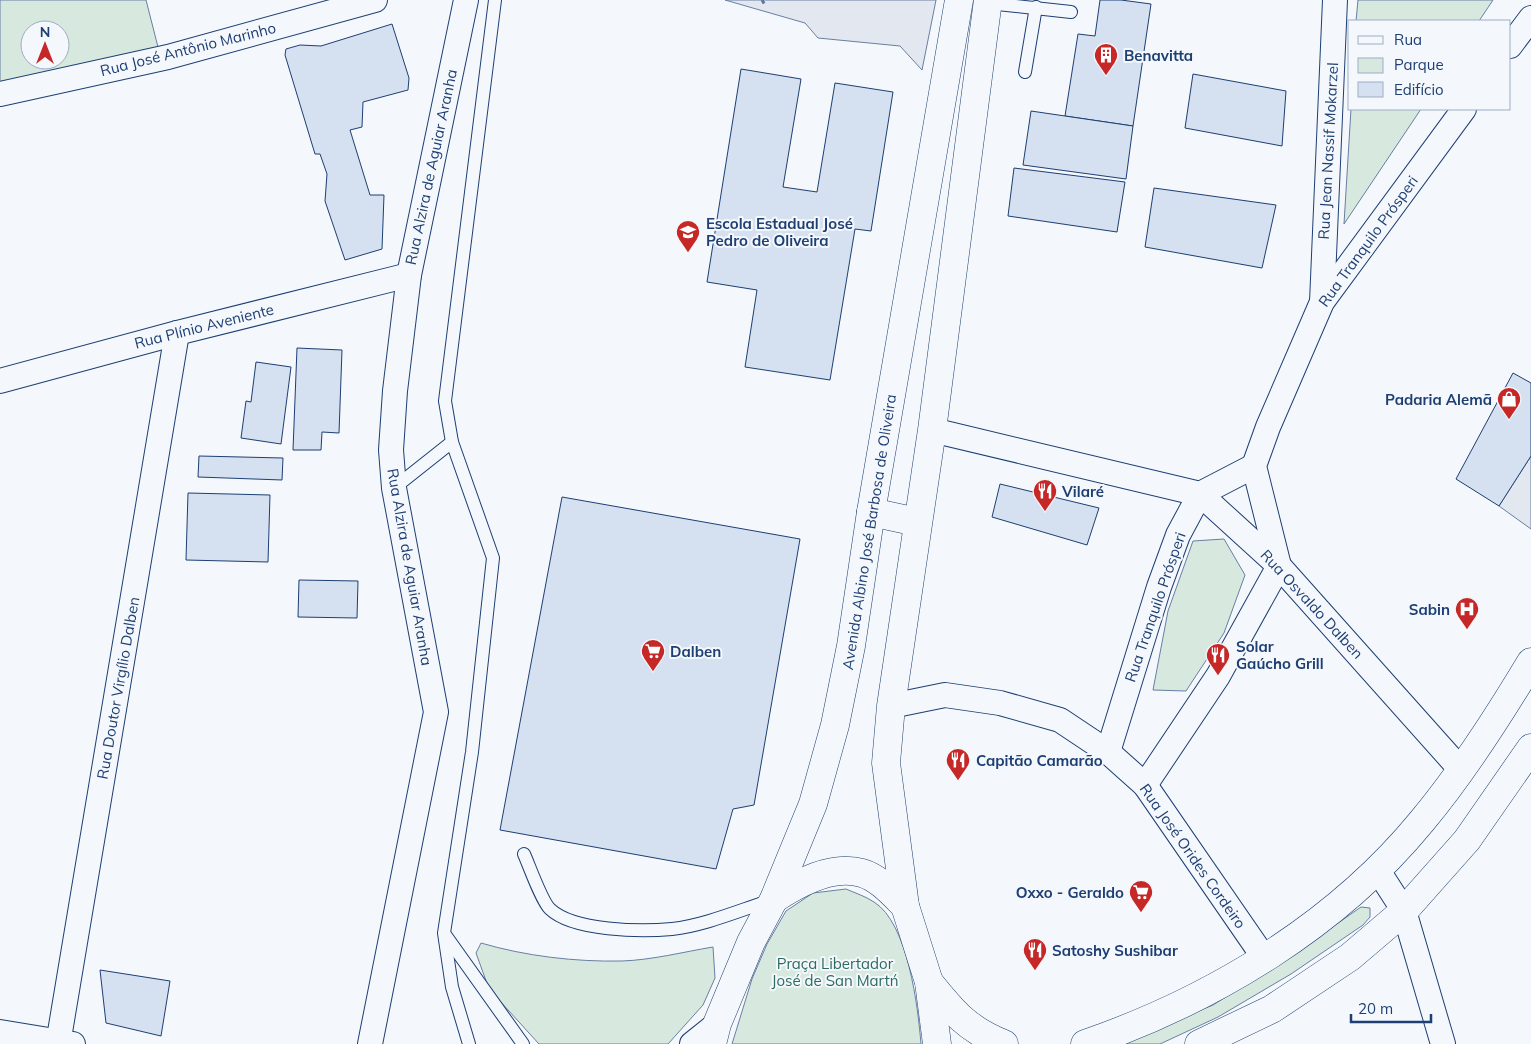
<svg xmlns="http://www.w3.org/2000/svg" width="1531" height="1044" font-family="Mulish,sans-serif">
	<rect width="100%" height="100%" fill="#f4f7fb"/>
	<!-- green -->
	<g fill="#d7e8df" stroke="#687fa3" fill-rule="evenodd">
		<path d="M0,0H146L159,51L0,90ZM30,30H60V60H30Z"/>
		<polygon points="1358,0 1493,0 1479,21 1356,21"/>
		<polygon points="1351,109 1421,109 1344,224"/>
		<polygon points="1224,539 1245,575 1224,633 1186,691 1153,690 1168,611 1193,541"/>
		<path d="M846,889C855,893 865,896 874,902C908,923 918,1007 921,1044H732L752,979L767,944L786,911L813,893Z"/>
		<polygon points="1361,907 1370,908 1370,917 1363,925 1291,974 1218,1017 1160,1044 1120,1044 1213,1005 1285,960"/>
		<path d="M481,943C525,956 575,962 622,961C652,960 683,952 713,947L715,978L703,1005L668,1044H539L489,989L476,953Z"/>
	</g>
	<!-- parking -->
	<g fill="#e3e8f0" stroke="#687fa3">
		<polygon points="725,0 936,0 922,70 900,46 818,38 805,23"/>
		<polygon points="1531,456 1531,529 1499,506"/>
	</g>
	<!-- building -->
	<g fill="#d5e0f0" stroke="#1d3f73">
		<polygon points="1100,0 1121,0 1151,4 1133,126 1065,116 1078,34 1095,36"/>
		<polygon points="392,24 409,78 408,90 363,102 362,127 350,130 370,195 384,195 382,249 345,260 325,201 327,174 320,154 315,154 285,55 286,49 300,45 321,46"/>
		<polygon points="741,69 801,79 783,187 817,192 835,83 893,92 871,231 855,229 830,380 745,367 757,290 707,282"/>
		<polygon points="1193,74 1286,91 1282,146 1185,128"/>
		<polygon points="1031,111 1133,126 1126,179 1023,165"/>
		<polygon points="1014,168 1125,182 1117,232 1008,216"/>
		<polygon points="1154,188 1276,205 1262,268 1145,247"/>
		<polygon points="297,348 342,350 339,433 322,432 321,450 293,450"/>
		<polygon points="256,362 291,367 281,444 241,438 246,401 251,402"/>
		<polygon points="1513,373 1531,383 1531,456 1499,506 1456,479"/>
		<polygon points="199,456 283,458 282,480 198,477"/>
		<polygon points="1000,484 1099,508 1087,545 992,517"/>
		<polygon points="188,493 270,495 268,562 186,560"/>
		<polygon points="562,497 800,539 754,805 733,809 716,869 500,830"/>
		<polygon points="299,580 358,581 357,618 298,617"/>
		<polygon points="100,970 170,981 161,1036 106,1023"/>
	</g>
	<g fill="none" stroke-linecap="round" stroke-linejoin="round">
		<!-- service casing -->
		<g stroke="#1d3f73" stroke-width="14">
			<g id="service">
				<polyline points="988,3 1071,12"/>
				<polyline points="1025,72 1036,7"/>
				<polyline points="394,488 452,442"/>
				<path d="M524,854C529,865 542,902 550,909C573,931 641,932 672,929C706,925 740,910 772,900"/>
				<polyline points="446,936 523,1044"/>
				<polyline points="469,1044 452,987 444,933 472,752 493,558 452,442 445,401 495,0"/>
			</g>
		</g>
		<!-- minor casing -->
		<g stroke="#1d3f73" stroke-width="26">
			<g id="minor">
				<polyline points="1510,46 1531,18"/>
				<polyline points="0,94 168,57 375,0"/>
				<polyline points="1322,302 1335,0"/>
				<polyline points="0,381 177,333 409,275"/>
				<polyline points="932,430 1200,494 1279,566 1461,770"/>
				<polyline points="891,706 945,695 1000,703 1060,720 1108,752 1145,785 1265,959"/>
				<polyline points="1108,752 1159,587 1178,535 1200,494 1254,466"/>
				<polyline points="1145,785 1218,676 1279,566 1254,466 1268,427 1322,302 1464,109"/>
				<polyline points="1377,869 1404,911 1443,1044"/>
				<polyline points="0,1032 73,1044"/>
				<polyline points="58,1044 177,333"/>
				<polyline points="370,1044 436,712 394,488 391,450 395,391 409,275 466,0"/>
				<polyline points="692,1044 717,1024"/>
			</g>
		</g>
		<!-- secondary casing -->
		<g stroke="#1d3f73" stroke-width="29">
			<g id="secondary">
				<path d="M929,982C953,1012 968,1030 1004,1044"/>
				<path d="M1085,1044C1212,1000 1336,926 1422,821C1463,772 1498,717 1531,662"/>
				<polyline points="1199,1044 1272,1009 1350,957 1404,911 1467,840 1531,748"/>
			</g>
		</g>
		<!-- primary casing -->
		<g stroke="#1d3f73" stroke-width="29">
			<g id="primary">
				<polyline points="871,512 917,522"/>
				<path d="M774,899C798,883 832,864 862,873C879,878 893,894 905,906"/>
				<polyline points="712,1044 717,1024 751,942 774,899 813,804 835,725 851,646 871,512 959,0"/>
				<polyline points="937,1044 929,982 905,906 886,763 891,706 932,430 988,0"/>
			</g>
		</g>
		<!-- path -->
		<polyline stroke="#5e769c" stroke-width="3" stroke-dasharray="4 2.5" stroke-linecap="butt" points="762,0 765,5"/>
		<!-- service -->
		<use href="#service" stroke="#f4f7fb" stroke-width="12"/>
		<!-- minor -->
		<use href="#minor" stroke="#f4f7fb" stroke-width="24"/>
		<!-- secondary -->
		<use href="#secondary" stroke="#f4f7fb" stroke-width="28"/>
		<!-- primary -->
		<use href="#primary" stroke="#f4f7fb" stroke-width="28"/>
	</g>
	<!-- icons -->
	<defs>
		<g id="building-pin" transform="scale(1.25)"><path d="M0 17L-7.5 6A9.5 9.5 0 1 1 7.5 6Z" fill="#c62828" stroke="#f4f7fb"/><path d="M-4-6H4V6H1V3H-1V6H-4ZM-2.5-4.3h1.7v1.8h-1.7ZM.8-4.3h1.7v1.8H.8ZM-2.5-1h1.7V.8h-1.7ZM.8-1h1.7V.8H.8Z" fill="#fff"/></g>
		<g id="school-pin" transform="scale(1.25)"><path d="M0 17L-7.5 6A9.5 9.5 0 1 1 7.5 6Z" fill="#c62828" stroke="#f4f7fb"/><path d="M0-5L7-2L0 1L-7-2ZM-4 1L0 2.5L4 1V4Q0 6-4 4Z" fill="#fff"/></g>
		<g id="shop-pin" transform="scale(1.25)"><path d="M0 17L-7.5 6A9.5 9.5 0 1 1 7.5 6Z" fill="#c62828" stroke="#f4f7fb"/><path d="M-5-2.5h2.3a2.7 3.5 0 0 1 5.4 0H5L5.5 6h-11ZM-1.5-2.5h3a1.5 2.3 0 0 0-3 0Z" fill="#fff"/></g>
		<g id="restaurant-pin" transform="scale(1.25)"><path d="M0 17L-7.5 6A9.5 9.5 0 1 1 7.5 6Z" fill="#c62828" stroke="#f4f7fb"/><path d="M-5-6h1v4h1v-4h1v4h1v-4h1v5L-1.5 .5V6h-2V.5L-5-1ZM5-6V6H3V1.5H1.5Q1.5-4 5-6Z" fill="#fff"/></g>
		<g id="hospital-pin" transform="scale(1.25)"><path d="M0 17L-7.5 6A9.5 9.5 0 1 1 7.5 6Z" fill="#c62828" stroke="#f4f7fb"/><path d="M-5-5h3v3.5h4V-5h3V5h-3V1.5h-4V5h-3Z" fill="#fff"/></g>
		<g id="supermarket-pin" transform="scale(1.25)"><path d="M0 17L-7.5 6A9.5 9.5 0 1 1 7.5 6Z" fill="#c62828" stroke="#f4f7fb"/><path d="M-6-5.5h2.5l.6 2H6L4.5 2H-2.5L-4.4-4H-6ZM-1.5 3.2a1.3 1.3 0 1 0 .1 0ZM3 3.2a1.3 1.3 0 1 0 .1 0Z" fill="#fff"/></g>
	</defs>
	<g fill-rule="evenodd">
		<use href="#building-pin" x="1106" y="55"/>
		<use href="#school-pin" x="688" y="232"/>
		<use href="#shop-pin" x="1509" y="399"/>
		<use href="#restaurant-pin" x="1045" y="491"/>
		<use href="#hospital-pin" x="1467" y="609"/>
		<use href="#supermarket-pin" x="653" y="651"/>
		<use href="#restaurant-pin" x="1218" y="655"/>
		<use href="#restaurant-pin" x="958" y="760"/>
		<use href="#supermarket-pin" x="1141" y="892"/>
		<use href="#restaurant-pin" x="1035" y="950"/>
	</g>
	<g text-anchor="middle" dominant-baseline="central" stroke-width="4" stroke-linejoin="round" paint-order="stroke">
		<!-- street labels -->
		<g font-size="15" fill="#1d3f73" stroke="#f4f7fb">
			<text transform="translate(188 49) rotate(-14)">Rua José Antônio Marinho</text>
			<text transform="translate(1328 151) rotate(-87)">Rua Jean Nassif Mokarzel</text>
			<text transform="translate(431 167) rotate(-78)">Rua Alzira de Aguiar Aranha</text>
			<text transform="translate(1368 241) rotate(-54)">Rua Tranquilo Prósperi</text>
			<text transform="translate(204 326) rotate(-14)">Rua Plínio Aveniente</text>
			<text transform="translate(869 532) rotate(-81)">Avenida Albino José Barbosa de Oliveira</text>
			<text transform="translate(410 567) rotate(80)">Rua Alzira de Aguiar Aranha</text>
			<text transform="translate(1312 604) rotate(47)">Rua Osvaldo Dalben</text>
			<text transform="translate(1155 607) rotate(-71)">Rua Tranquilo Prósperi</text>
			<text transform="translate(118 688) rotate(-80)">Rua Doutor Virgílio Dalben</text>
			<text transform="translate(1193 856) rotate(55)">Rua José Orides Cordeiro</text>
		</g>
		<!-- poi labels -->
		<g font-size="15" font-weight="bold" fill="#1d3f73" stroke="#f4f7fb" text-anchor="start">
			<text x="1124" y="55">Benavitta</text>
			<text x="706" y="223">Escola Estadual José<tspan x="706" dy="17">Pedro de Oliveira</tspan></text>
			<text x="1492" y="399" text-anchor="end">Padaria Alemã</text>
			<text x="1062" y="491">Vilaré</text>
			<text x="1450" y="609" text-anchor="end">Sabin</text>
			<text x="1236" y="646">Solar<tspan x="1236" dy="17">Gaúcho Grill</tspan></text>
			<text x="670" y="651">Dalben</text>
			<text x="976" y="760">Capitão Camarão</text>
			<text x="1124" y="892" text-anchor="end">Oxxo - Geraldo</text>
			<text x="1052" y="950">Satoshy Sushibar</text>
		</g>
		<!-- park labels -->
		<g font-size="15" fill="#2c6c60" stroke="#f4f7fb">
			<text x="835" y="963">Praça Libertador<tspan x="835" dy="17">José de San Martń</tspan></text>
		</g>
	</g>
	<!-- legend -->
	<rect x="1348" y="20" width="162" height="90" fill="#f4f7fb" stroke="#9eadc5"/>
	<rect x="1358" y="36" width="25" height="8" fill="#f4f7fb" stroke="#9eadc5"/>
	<text x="1394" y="45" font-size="15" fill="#1d3f73">Rua</text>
	<rect x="1358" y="58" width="25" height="15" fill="#d7e8df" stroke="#9eadc5"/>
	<text x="1394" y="70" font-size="15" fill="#1d3f73">Parque</text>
	<rect x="1358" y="82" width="25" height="15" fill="#d5e0f0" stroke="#9eadc5"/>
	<text x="1394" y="95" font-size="15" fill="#1d3f73">Edifício</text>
	<!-- north arrow -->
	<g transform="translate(45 45)"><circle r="24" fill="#f4f7fb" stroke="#9eadc5"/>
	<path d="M0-4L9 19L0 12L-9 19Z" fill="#c62828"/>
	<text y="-8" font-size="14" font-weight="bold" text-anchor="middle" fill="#1d3f73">N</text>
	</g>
	<!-- scale -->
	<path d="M1351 1014v8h80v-8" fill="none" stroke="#1d3f73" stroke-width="2.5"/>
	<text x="1358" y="1014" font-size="15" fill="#1d3f73" stroke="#f4f7fb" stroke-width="4" paint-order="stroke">20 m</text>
</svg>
